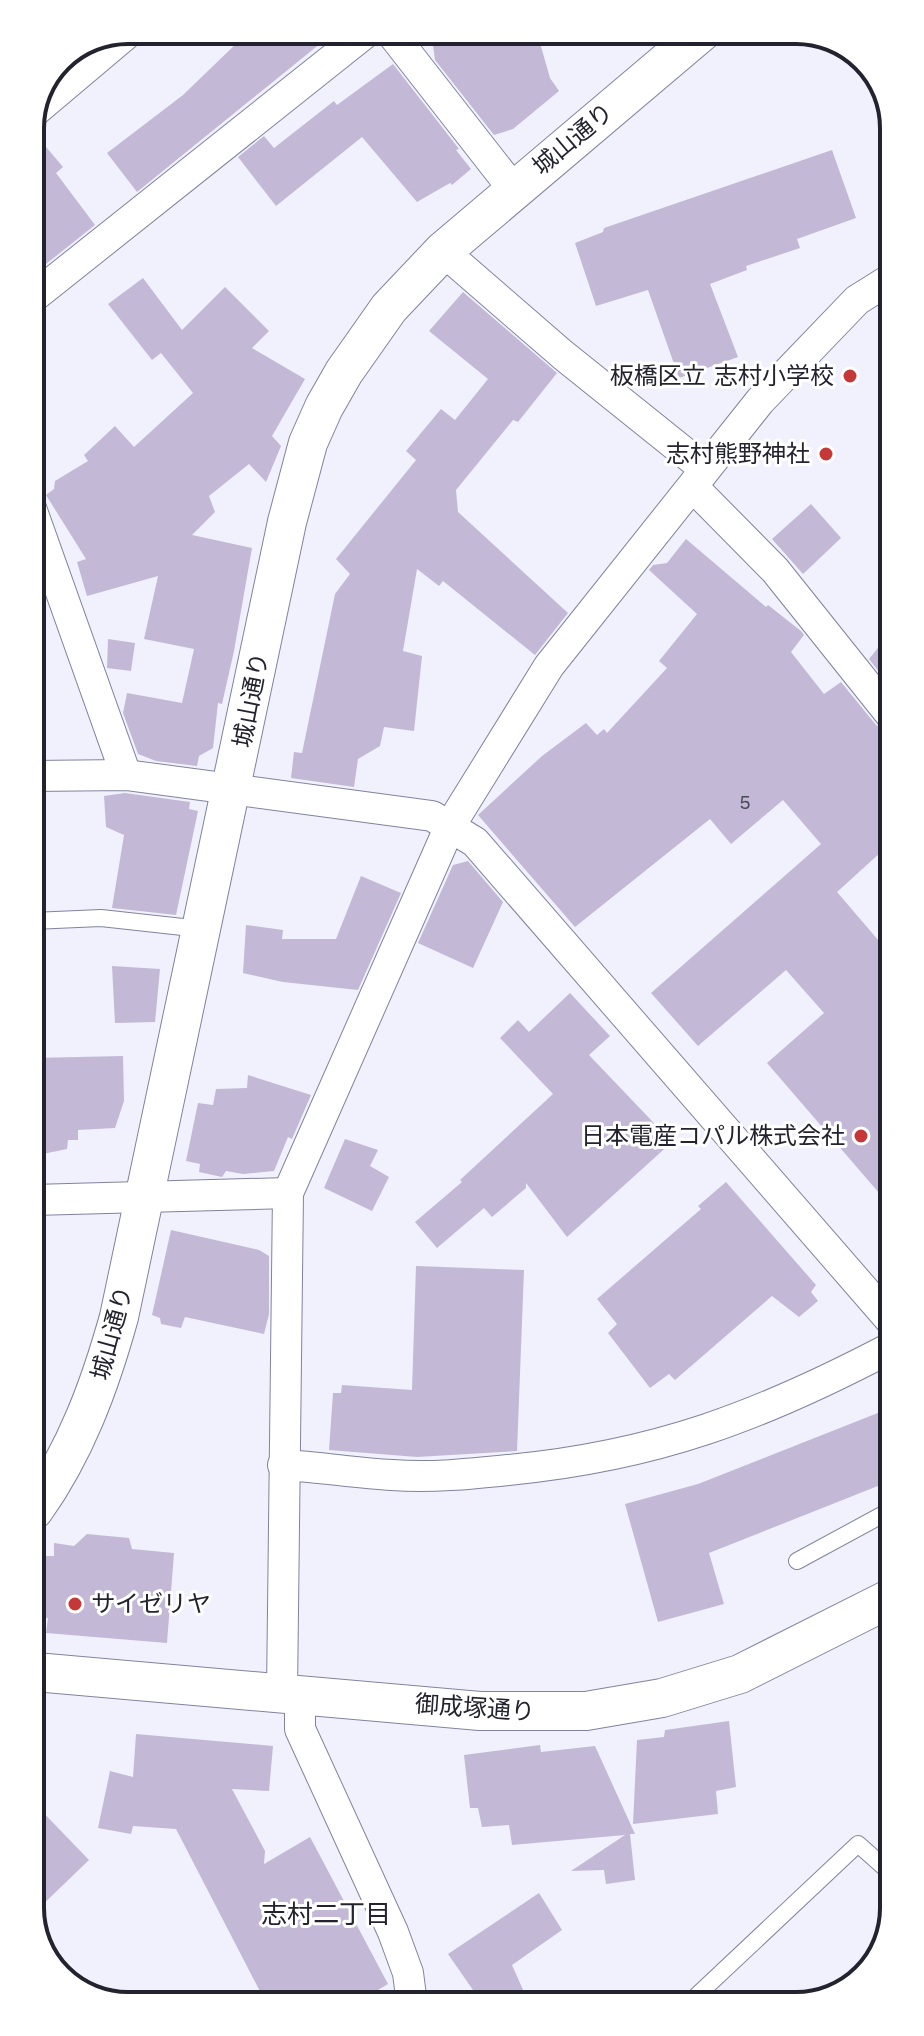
<svg xmlns="http://www.w3.org/2000/svg" width="924" height="2036" font-family="'Work Sans','Noto Sans JP',sans-serif">
	<rect width="100%" height="100%" fill="#f0f1fd"/>
	<!-- building -->
	<g fill="#c3b9d6">
		<polygon points="263,30 337,30 137,192 107,153 183,95 240,40 244,45"/>
		<polygon points="431,30 529,30 540,43 550,78 559,91 513,129 494,135 435,60"/>
		<polygon points="393,64 459,149 456,150 471,169 452,185 450,183 417,202 362,137 276,206 238,157 264,136 274,148 334,101 337,105"/>
		<polygon points="30,128 63,167 56,173 95,225 31,276"/>
		<polygon points="832,150 856,218 797,239 800,248 746,266 747,270 710,284 738,357 679,378 648,290 596,306 575,243 603,232 604,228"/>
		<polygon points="143,278 182,330 225,287 269,331 252,348 305,379 272,436 281,446 266,482 249,464 209,496 215,512 192,535 252,548 234,651 222,704 218,703 213,748 199,756 197,766 156,761 138,754 123,713 127,693 182,703 194,649 144,639 158,576 87,596 77,562 86,559 46,495 54,489 55,481 88,461 84,455 115,426 134,447 193,393 161,353 152,360 108,304"/>
		<polygon points="463,292 557,373 518,422 513,420 456,490 458,512 568,613 535,655 443,581 439,586 417,569 403,651 422,656 414,731 384,727 380,746 358,759 354,787 291,778 294,752 302,753 335,594 350,574 336,559 416,460 406,451 441,409 455,420 488,379 429,331"/>
		<polygon points="811,504 841,538 803,574 772,539"/>
		<polygon points="686,539 766,607 768,605 801,631 804,635 791,652 824,694 841,682 876,725 891,732 891,843 837,892 891,955 892,1208 767,1063 824,1013 786,970 698,1046 651,993 821,844 783,800 731,844 710,819 575,927 478,815 542,756 586,723 597,735 604,729 607,733 667,668 659,661 697,614 649,570 653,565 667,563"/>
		<polygon points="890,633 890,686 869,659"/>
		<polygon points="108,639 135,643 131,671 107,668"/>
		<polygon points="125,793 190,802 189,809 198,811 176,915 112,908 124,835 106,827 104,796"/>
		<polygon points="468,861 503,902 473,968 418,943 453,865"/>
		<polygon points="361,876 401,893 358,990 283,982 243,973 246,925 283,930 282,939 336,939"/>
		<polygon points="112,966 160,969 155,1022 115,1023"/>
		<polygon points="570,993 610,1036 589,1055 672,1142 567,1237 526,1183 526,1188 492,1217 484,1208 437,1248 415,1222 462,1182 460,1180 553,1094 500,1038 518,1020 529,1032"/>
		<polygon points="123,1056 124,1101 115,1128 78,1130 78,1140 68,1140 67,1149 33,1156 33,1058"/>
		<polygon points="248,1075 311,1095 292,1139 288,1137 274,1171 243,1174 226,1171 222,1177 199,1172 200,1164 186,1161 198,1103 213,1105 216,1089 247,1088"/>
		<polygon points="345,1139 378,1150 370,1166 389,1177 372,1211 324,1188"/>
		<polygon points="726,1182 816,1285 811,1292 818,1301 799,1317 772,1296 675,1380 669,1374 650,1388 608,1333 617,1324 597,1299 701,1209 698,1206"/>
		<polygon points="171,1230 259,1250 269,1256 269,1314 264,1334 185,1317 181,1328 161,1324 160,1318 152,1315"/>
		<polygon points="416,1266 524,1270 517,1451 417,1457 329,1450 333,1393 341,1393 342,1385 412,1390"/>
		<polygon points="893,1407 893,1480 709,1553 724,1604 658,1622 625,1504 698,1484"/>
		<polygon points="87,1534 129,1538 132,1549 174,1553 167,1643 46,1633 48,1618 34,1617 38,1556 54,1556 54,1543 74,1546"/>
		<polygon points="729,1721 736,1787 716,1791 718,1814 633,1824 637,1740 664,1737 665,1730"/>
		<polygon points="136,1734 273,1746 269,1791 232,1789 265,1851 264,1864 310,1837 388,1984 354,2004 267,2005 176,1829 133,1826 131,1834 98,1828 110,1771 133,1777"/>
		<polygon points="540,1745 541,1752 595,1746 635,1834 630,1834 635,1880 606,1884 604,1870 571,1871 625,1835 512,1845 509,1825 482,1827 478,1808 470,1808 464,1755"/>
		<polygon points="35,1804 89,1860 35,1912"/>
		<polygon points="539,1893 562,1930 512,1965 524,1992 507,2003 482,2003 448,1954"/>
	</g>
	<g fill="none" stroke-linecap="round" stroke-linejoin="round">
		<!-- service casing -->
		<g stroke="#80839e" stroke-width="18">
			<g id="service">
				<polyline points="32,921 101,918 201,929"/>
				<polyline points="797,1561 893,1509"/>
				<polyline points="690,2002 858,1844 894,1876"/>
			</g>
		</g>
		<!-- minor casing -->
		<g stroke="#80839e" stroke-width="32">
			<g id="minor">
				<polyline points="389,30 514,190"/>
				<polyline points="35,111 131,30"/>
				<polyline points="443,251 563,355 705,469"/>
				<polyline points="31,299 369,30"/>
				<polyline points="693,487 775,570 890,714"/>
				<polyline points="31,508 126,775"/>
				<polyline points="32,776 126,775 432,816 475,842 892,1322"/>
				<polyline points="33,1200 288,1193"/>
				<path d="M283,1465C320,1467 356,1473 392,1475C430,1478 470,1474 508,1470C656,1456 761,1416 892,1347"/>
				<polyline points="282,1693 288,1193 450,826 549,666 760,401 857,300 889,280"/>
				<polyline points="300,1694 300,1729 393,1932 408,1973 412,2004"/>
			</g>
		</g>
		<!-- tertiary casing -->
		<g stroke="#80839e" stroke-width="40">
			<g id="tertiary">
				<path d="M34,1510C76,1451 100,1385 119,1317L287,522L308,443L324,407L344,372L389,308L443,251L704,30"/>
				<polyline points="35,1672 480,1711 586,1711 662,1698 740,1674 893,1597"/>
			</g>
		</g>
		<!-- service -->
		<use href="#service" stroke="#fff" stroke-width="16"/>
		<!-- minor -->
		<use href="#minor" stroke="#fff" stroke-width="30"/>
		<!-- tertiary -->
		<use href="#tertiary" stroke="#fff" stroke-width="38"/>
	</g>
	<!-- markers -->
	<g fill="#c63837" stroke="#fff" stroke-width="3">
		<circle cx="850" cy="376" r="8"/>
		<circle cx="826" cy="454" r="8"/>
		<circle cx="861" cy="1136" r="8"/>
		<circle cx="75" cy="1604" r="8"/>
	</g>
	<g text-anchor="middle" dominant-baseline="central" stroke-width="6" stroke-linejoin="round" paint-order="stroke">
		<!-- number labels -->
		<g font-size="20" fill="#4a4858">
			<text x="745" y="802">5</text>
		</g>
		<!-- street labels -->
		<g font-size="24" fill="#22232e" stroke="#fff">
			<text transform="translate(573 139) rotate(-40)">城山通り</text>
			<text transform="translate(251 700) rotate(-79)">城山通り</text>
			<text transform="translate(112 1333) rotate(-75)">城山通り</text>
			<text transform="translate(475 1708) rotate(4)">御成塚通り</text>
		</g>
		<!-- poi labels -->
		<g font-size="24" fill="#22232e" stroke="#fff" text-anchor="end">
			<text x="834" y="376">板橋区立 志村小学校</text>
			<text x="810" y="454">志村熊野神社</text>
			<text x="845" y="1136">日本電産コパル株式会社</text>
			<text x="91" y="1604" text-anchor="start">サイゼリヤ</text>
		</g>
		<!-- neighbourhood labels -->
		<g font-size="26" fill="#22232e" stroke="#fff">
			<text x="326" y="1914">志村二丁目</text>
		</g>
	</g>
	<!-- crop -->
	<path d="M0 0H924V2036H0ZM128 44H796A84 84 0 0 1 880 128V1908A84 84 0 0 1 796 1992H128A84 84 0 0 1 44 1908V128A84 84 0 0 1 128 44Z" fill="#fff" fill-rule="evenodd"/>
	<path fill="none" stroke="#22232e" stroke-width="4" d="M128 44H796A84 84 0 0 1 880 128V1908A84 84 0 0 1 796 1992H128A84 84 0 0 1 44 1908V128A84 84 0 0 1 128 44Z"/>
</svg>
